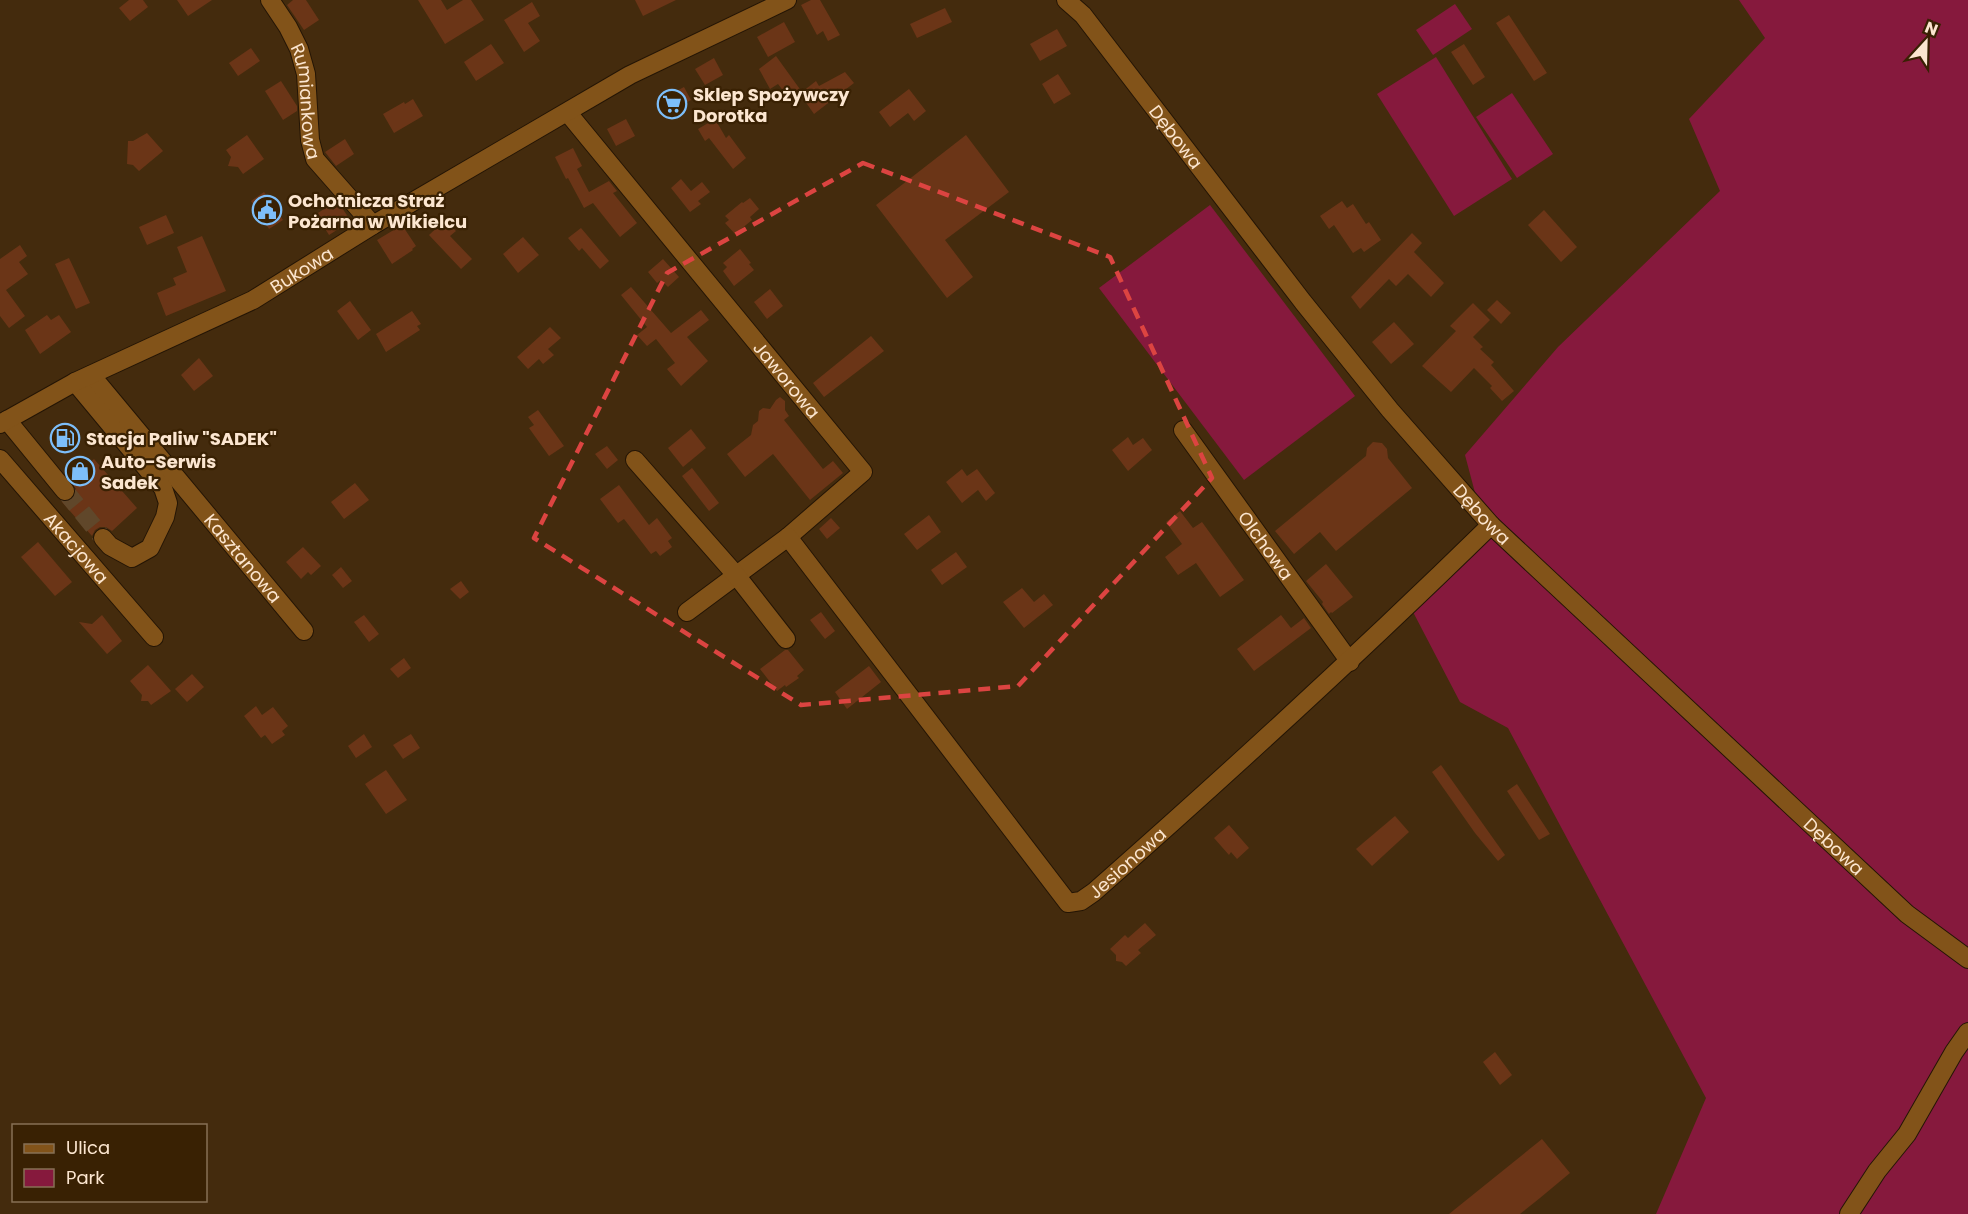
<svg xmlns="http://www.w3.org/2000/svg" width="1968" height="1214" font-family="Poppins,sans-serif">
	<rect width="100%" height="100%" fill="#442b0d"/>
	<!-- green -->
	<g fill="#86193d">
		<polygon points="1739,0 1968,0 1968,1214 1656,1214 1706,1098 1508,728 1460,702 1412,610 1486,534 1465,455 1558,347 1720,191 1689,119 1765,38"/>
		<polygon points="1455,4 1472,29 1433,55 1416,30"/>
		<polygon points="1436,57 1512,179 1454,216 1377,94"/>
		<polygon points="1512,93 1553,154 1517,178 1476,117"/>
		<polygon points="1210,205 1355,396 1244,480 1099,288"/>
	</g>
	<!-- building -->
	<g fill="#6b3517">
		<polygon points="129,0 143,0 148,7 130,21 119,8"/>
		<polygon points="177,0 212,0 188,16"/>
		<polygon points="293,0 306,0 319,20 304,30 287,5"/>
		<polygon points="418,0 441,0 447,10 463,0 471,0 484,20 445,44"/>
		<polygon points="635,0 676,0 643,16"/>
		<polygon points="811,0 820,0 840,35 828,41 823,31 817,35 801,5"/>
		<polygon points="532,2 540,16 528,23 540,41 524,52 504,20"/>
		<polygon points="945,8 952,22 917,38 910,24"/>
		<polygon points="1509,15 1547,73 1534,81 1496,23"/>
		<polygon points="784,22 795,42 768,57 757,37"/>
		<polygon points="1057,29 1067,46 1040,61 1030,44"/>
		<polygon points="491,44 504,63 476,81 464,62"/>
		<polygon points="1464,44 1485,77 1473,85 1451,52"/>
		<polygon points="251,48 260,61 238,76 229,63"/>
		<polygon points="776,56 802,92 816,81 819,86 845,72 854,83 814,114 800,94 791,101 778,84 770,89 759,69"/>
		<polygon points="714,58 723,75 705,85 695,69"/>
		<polygon points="1058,74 1071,94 1054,104 1042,84"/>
		<polygon points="281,81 297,106 297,111 283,120 265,91"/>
		<polygon points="684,87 691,100 678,107 680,111 668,118 658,101"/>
		<polygon points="909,89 926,111 914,121 908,113 890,127 879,112"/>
		<polygon points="413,99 423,116 394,133 383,114 404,102 405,104"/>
		<polygon points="626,119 635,136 616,146 607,129"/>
		<polygon points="715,119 726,138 729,135 746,158 733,169 709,138 705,141 698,129"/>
		<polygon points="147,133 163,151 139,171 133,165 127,164 128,141 133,141"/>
		<polygon points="247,135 264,159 243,174 238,167 228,166 231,157 226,150"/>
		<polygon points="966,135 1009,192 945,240 973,277 947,298 876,205"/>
		<polygon points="345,139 354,154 336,166 325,152"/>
		<polygon points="573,148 582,166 577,169 589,192 609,181 617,191 613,193 637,223 620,237 593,203 584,208 568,178 566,179 555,157"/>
		<polygon points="681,179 691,191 702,182 710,192 698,201 701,204 690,212 671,188"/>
		<polygon points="264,192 283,220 269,229 251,201"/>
		<polygon points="750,198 759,209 750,217 752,220 735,234 725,223 729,220 725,216 742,202 743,203"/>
		<polygon points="1342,201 1347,208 1353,204 1366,224 1369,222 1381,240 1364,252 1361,248 1353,253 1334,225 1329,229 1320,216"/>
		<polygon points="330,205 333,210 340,205 351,221 329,235 319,219 321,218 318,213"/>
		<polygon points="1544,210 1577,247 1561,262 1528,225"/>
		<polygon points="166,215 174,233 147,245 139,227"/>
		<polygon points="445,220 456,231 450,236 472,259 461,269 429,235"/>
		<polygon points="402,225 416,246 412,249 413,250 392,264 377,240"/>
		<polygon points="581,228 609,261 600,269 582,248 579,251 568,238"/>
		<polygon points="1412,233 1422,243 1414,252 1444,283 1431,297 1408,274 1396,286 1389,279 1360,309 1351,297"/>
		<polygon points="202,236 226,291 166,316 157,293 176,285 173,278 187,272 177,247"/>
		<polygon points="523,237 539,255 518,273 503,254"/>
		<polygon points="20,245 27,256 19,262 28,274 6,290 25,316 9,328 0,316 0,259"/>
		<polygon points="740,249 751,263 749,264 754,270 734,286 723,271 727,267 723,263"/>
		<polygon points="69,258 90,303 76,309 55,264"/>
		<polygon points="663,259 679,277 668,287 661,280 657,283 648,272"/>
		<polygon points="631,287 671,333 701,310 709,320 687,337 708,361 681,386 667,369 675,363 656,339 647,346 637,335 647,327 621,295"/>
		<polygon points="770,289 783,306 767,319 754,302"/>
		<polygon points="1497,300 1511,313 1501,324 1487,310"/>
		<polygon points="350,301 371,330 358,340 337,311"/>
		<polygon points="1473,303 1490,320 1473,337 1483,347 1480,349 1494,362 1491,365 1514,391 1502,401 1490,388 1492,386 1474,368 1451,392 1422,366 1456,331 1450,326"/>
		<polygon points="412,311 421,324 417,326 420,330 386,352 376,334"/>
		<polygon points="47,315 51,320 59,315 71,332 40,354 25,330"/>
		<polygon points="1394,322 1414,344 1391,364 1372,342"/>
		<polygon points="550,327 561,338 548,349 554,355 543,364 539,359 528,369 517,357"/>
		<polygon points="871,336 884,351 824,397 813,383"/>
		<polygon points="199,358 213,376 194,391 181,375"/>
		<polygon points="780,397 785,401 785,410 789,416 784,420 823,469 833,461 843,473 810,500 773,454 745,477 727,454 751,435 753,425 758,421 759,411 763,408 770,409 776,400"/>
		<polygon points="538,410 564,446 549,456 529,428 534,425 528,417"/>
		<polygon points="691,429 706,448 683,467 668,448"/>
		<polygon points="1128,437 1133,445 1143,438 1152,450 1128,471 1112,450"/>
		<polygon points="1373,442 1382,443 1387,449 1388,458 1412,488 1336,551 1320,532 1294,554 1275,531 1366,456 1367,448"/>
		<polygon points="607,446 618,460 607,469 595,454"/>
		<polygon points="94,459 137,508 112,531 106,527 100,527 95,530 92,536 62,502 72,500 76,494 76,489 70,480"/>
		<polygon points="692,468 719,503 709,511 682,476"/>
		<polygon points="962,469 967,476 977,469 995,493 986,501 978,490 962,503 946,482"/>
		<polygon points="355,483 369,500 344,519 331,502"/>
		<polygon points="619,485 649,525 657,518 672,538 668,541 672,547 660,556 656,551 651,554 624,519 618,523 600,499"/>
		<polygon points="1180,511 1193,528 1202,522 1244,580 1220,597 1196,563 1178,575 1165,557 1182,544 1166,522"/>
		<polygon points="929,515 941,532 917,550 904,534"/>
		<polygon points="831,518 840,528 827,539 819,529"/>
		<polygon points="38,542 72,582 55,596 21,557"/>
		<polygon points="303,547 321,566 311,575 308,572 301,579 286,562"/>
		<polygon points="956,552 967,567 942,585 931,570"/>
		<polygon points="1326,564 1353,597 1332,613 1331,612 1329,614 1322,604 1323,602 1306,581"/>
		<polygon points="341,567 352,581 343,588 332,575"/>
		<polygon points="461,581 469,592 460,599 450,589"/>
		<polygon points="1022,588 1034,602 1044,594 1053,605 1024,628 1003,602"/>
		<polygon points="821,612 835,631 825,639 810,620"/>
		<polygon points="102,615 122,641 107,654 79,622 92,624"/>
		<polygon points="364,615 379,634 369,642 354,622"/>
		<polygon points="1281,615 1291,628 1304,618 1311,628 1254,671 1237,649"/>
		<polygon points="785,650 788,650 804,670 797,676 799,678 786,687 785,685 777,691 760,669"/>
		<polygon points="404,658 411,668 398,678 390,669"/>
		<polygon points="148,665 171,691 151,705 148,701 141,701 142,695 130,681"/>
		<polygon points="869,666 881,682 847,709 835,692"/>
		<polygon points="192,674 204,687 187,702 175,689"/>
		<polygon points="256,706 262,715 273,707 288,726 282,731 285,735 272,744 265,735 261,738 244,716"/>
		<polygon points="364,734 372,747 356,758 348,746"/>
		<polygon points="411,734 420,748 403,759 393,745"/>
		<polygon points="1441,765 1505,855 1498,861 1475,833 1432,772"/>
		<polygon points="386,770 407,800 386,814 365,784"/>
		<polygon points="1517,784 1550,834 1539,840 1507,791"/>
		<polygon points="1395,816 1409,832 1372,866 1356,849"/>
		<polygon points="1229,825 1249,848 1237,859 1231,852 1229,855 1214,838"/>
		<polygon points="1145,923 1156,935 1138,950 1141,953 1126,966 1122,962 1116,961 1116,955 1110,949 1125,935 1128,938"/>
		<polygon points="1495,1052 1512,1075 1500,1085 1483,1062"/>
		<polygon points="1542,1139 1570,1173 1540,1198 1520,1214 1449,1214"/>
	</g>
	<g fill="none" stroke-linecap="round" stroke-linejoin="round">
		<!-- minor-tunnel -->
		<polyline stroke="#60472a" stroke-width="18" stroke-dasharray="18 9" stroke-linecap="butt" points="65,491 103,538"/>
		<!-- minor casing -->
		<g stroke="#241505" stroke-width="20">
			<g id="minor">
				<path id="s1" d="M270,0L288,27L299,49L306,74L310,140L315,159L373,225"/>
				<path id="s2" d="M1066,0L1083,15L1303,302L1390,410L1491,525L1907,914L1968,959"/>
				<path id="s3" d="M568,113L863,472L788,537L687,612"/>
				<path id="s4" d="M91,375L304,631"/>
				<polyline points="75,382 163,488 168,503 165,517 150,548 132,558 110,546 103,538"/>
				<polyline points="7,420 65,491"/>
				<path id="s5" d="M0,424L75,382L253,300L373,225L630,75L787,0"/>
				<path id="s6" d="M1183,430L1350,662"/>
				<path id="s7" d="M0,459L154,637"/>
				<polyline points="635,460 736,575 786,639"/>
				<path id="s8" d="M788,537L1068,903L1081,901L1094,892C1229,773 1362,651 1491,525"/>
				<polyline points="1849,1214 1877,1171 1907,1134 1954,1052 1968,1032"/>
			</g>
		</g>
		<!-- minor -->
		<use href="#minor" stroke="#825319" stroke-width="18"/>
	</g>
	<!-- marked area -->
	<path fill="none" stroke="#dc4441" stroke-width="4.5" stroke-dasharray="12 8" stroke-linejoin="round" d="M863,163L1110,257L1212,478L1018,686L801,705L534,538L667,273Z"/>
	<!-- icons -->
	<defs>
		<g id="supermarket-ring" transform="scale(1.5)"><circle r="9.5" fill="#392103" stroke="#7dbef9" stroke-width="1.5"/><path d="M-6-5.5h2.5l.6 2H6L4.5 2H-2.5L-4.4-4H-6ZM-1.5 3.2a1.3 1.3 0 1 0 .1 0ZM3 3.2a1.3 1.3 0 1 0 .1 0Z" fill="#7dbef9"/></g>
		<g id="civic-ring" transform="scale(1.5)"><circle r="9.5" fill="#392103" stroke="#7dbef9" stroke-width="1.5"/><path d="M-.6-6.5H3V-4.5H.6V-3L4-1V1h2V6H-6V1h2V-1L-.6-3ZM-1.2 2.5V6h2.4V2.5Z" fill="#7dbef9"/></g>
		<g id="fuel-ring" transform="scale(1.5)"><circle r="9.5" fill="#392103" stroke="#7dbef9" stroke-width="1.5"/><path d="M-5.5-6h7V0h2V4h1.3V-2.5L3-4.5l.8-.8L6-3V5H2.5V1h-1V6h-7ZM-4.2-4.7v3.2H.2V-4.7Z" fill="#7dbef9"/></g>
		<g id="shop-ring" transform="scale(1.5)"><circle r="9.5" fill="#392103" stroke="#7dbef9" stroke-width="1.5"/><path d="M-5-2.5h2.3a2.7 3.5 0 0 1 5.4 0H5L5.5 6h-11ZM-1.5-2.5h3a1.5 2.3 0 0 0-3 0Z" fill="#7dbef9"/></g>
	</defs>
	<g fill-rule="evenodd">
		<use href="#supermarket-ring" x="672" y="104"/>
		<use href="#civic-ring" x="267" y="210"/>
		<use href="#fuel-ring" x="65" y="438"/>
		<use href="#shop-ring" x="80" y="471"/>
	</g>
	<g text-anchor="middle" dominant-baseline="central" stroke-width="4.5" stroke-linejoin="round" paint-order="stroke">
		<!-- poi labels -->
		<g font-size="18" font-weight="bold" fill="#fce6d0" stroke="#392103" text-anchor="start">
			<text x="693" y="94">Sklep Spożywczy<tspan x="693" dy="21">Dorotka</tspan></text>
			<text x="288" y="200">Ochotnicza Straż<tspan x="288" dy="21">Pożarna w Wikielcu</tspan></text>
			<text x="86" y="438">Stacja Paliw "SADEK"</text>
			<text x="101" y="461">Auto-Serwis<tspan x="101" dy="21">Sadek</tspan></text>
		</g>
		<!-- street labels -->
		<g font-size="18" fill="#fce6d0" stroke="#392103">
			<text stroke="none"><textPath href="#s1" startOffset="110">Rumiankowa</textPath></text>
			<text stroke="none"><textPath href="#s2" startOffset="176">Dębowa</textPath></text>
			<text stroke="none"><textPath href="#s5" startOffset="339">Bukowa</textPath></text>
			<text stroke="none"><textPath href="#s3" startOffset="345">Jaworowa</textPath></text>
			<text stroke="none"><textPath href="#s2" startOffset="662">Dębowa</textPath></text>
			<text stroke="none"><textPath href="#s6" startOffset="142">Olchowa</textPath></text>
			<text stroke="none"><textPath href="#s7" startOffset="117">Akacjowa</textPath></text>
			<text stroke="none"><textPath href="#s4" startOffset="238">Kasztanowa</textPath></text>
			<text stroke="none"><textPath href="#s2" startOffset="1146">Dębowa</textPath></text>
			<text stroke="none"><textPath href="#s8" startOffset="534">Jesionowa</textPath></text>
		</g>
	</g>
	<!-- legend -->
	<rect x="12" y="1124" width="195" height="78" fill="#392103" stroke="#877055" stroke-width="1.5"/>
	<rect x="24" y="1144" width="30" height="9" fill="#825319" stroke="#877055" stroke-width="1.5"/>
	<text x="66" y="1154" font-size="18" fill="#fce6d0">Ulica</text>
	<rect x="24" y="1169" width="30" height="18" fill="#86193d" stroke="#877055" stroke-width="1.5"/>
	<text x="66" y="1184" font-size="18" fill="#fce6d0">Park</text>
	<!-- north arrow -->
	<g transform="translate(1926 42) rotate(22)" stroke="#392103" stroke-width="4.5" paint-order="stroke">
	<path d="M0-4.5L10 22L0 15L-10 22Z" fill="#fce6d0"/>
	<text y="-9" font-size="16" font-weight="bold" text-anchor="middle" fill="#fce6d0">N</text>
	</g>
</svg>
